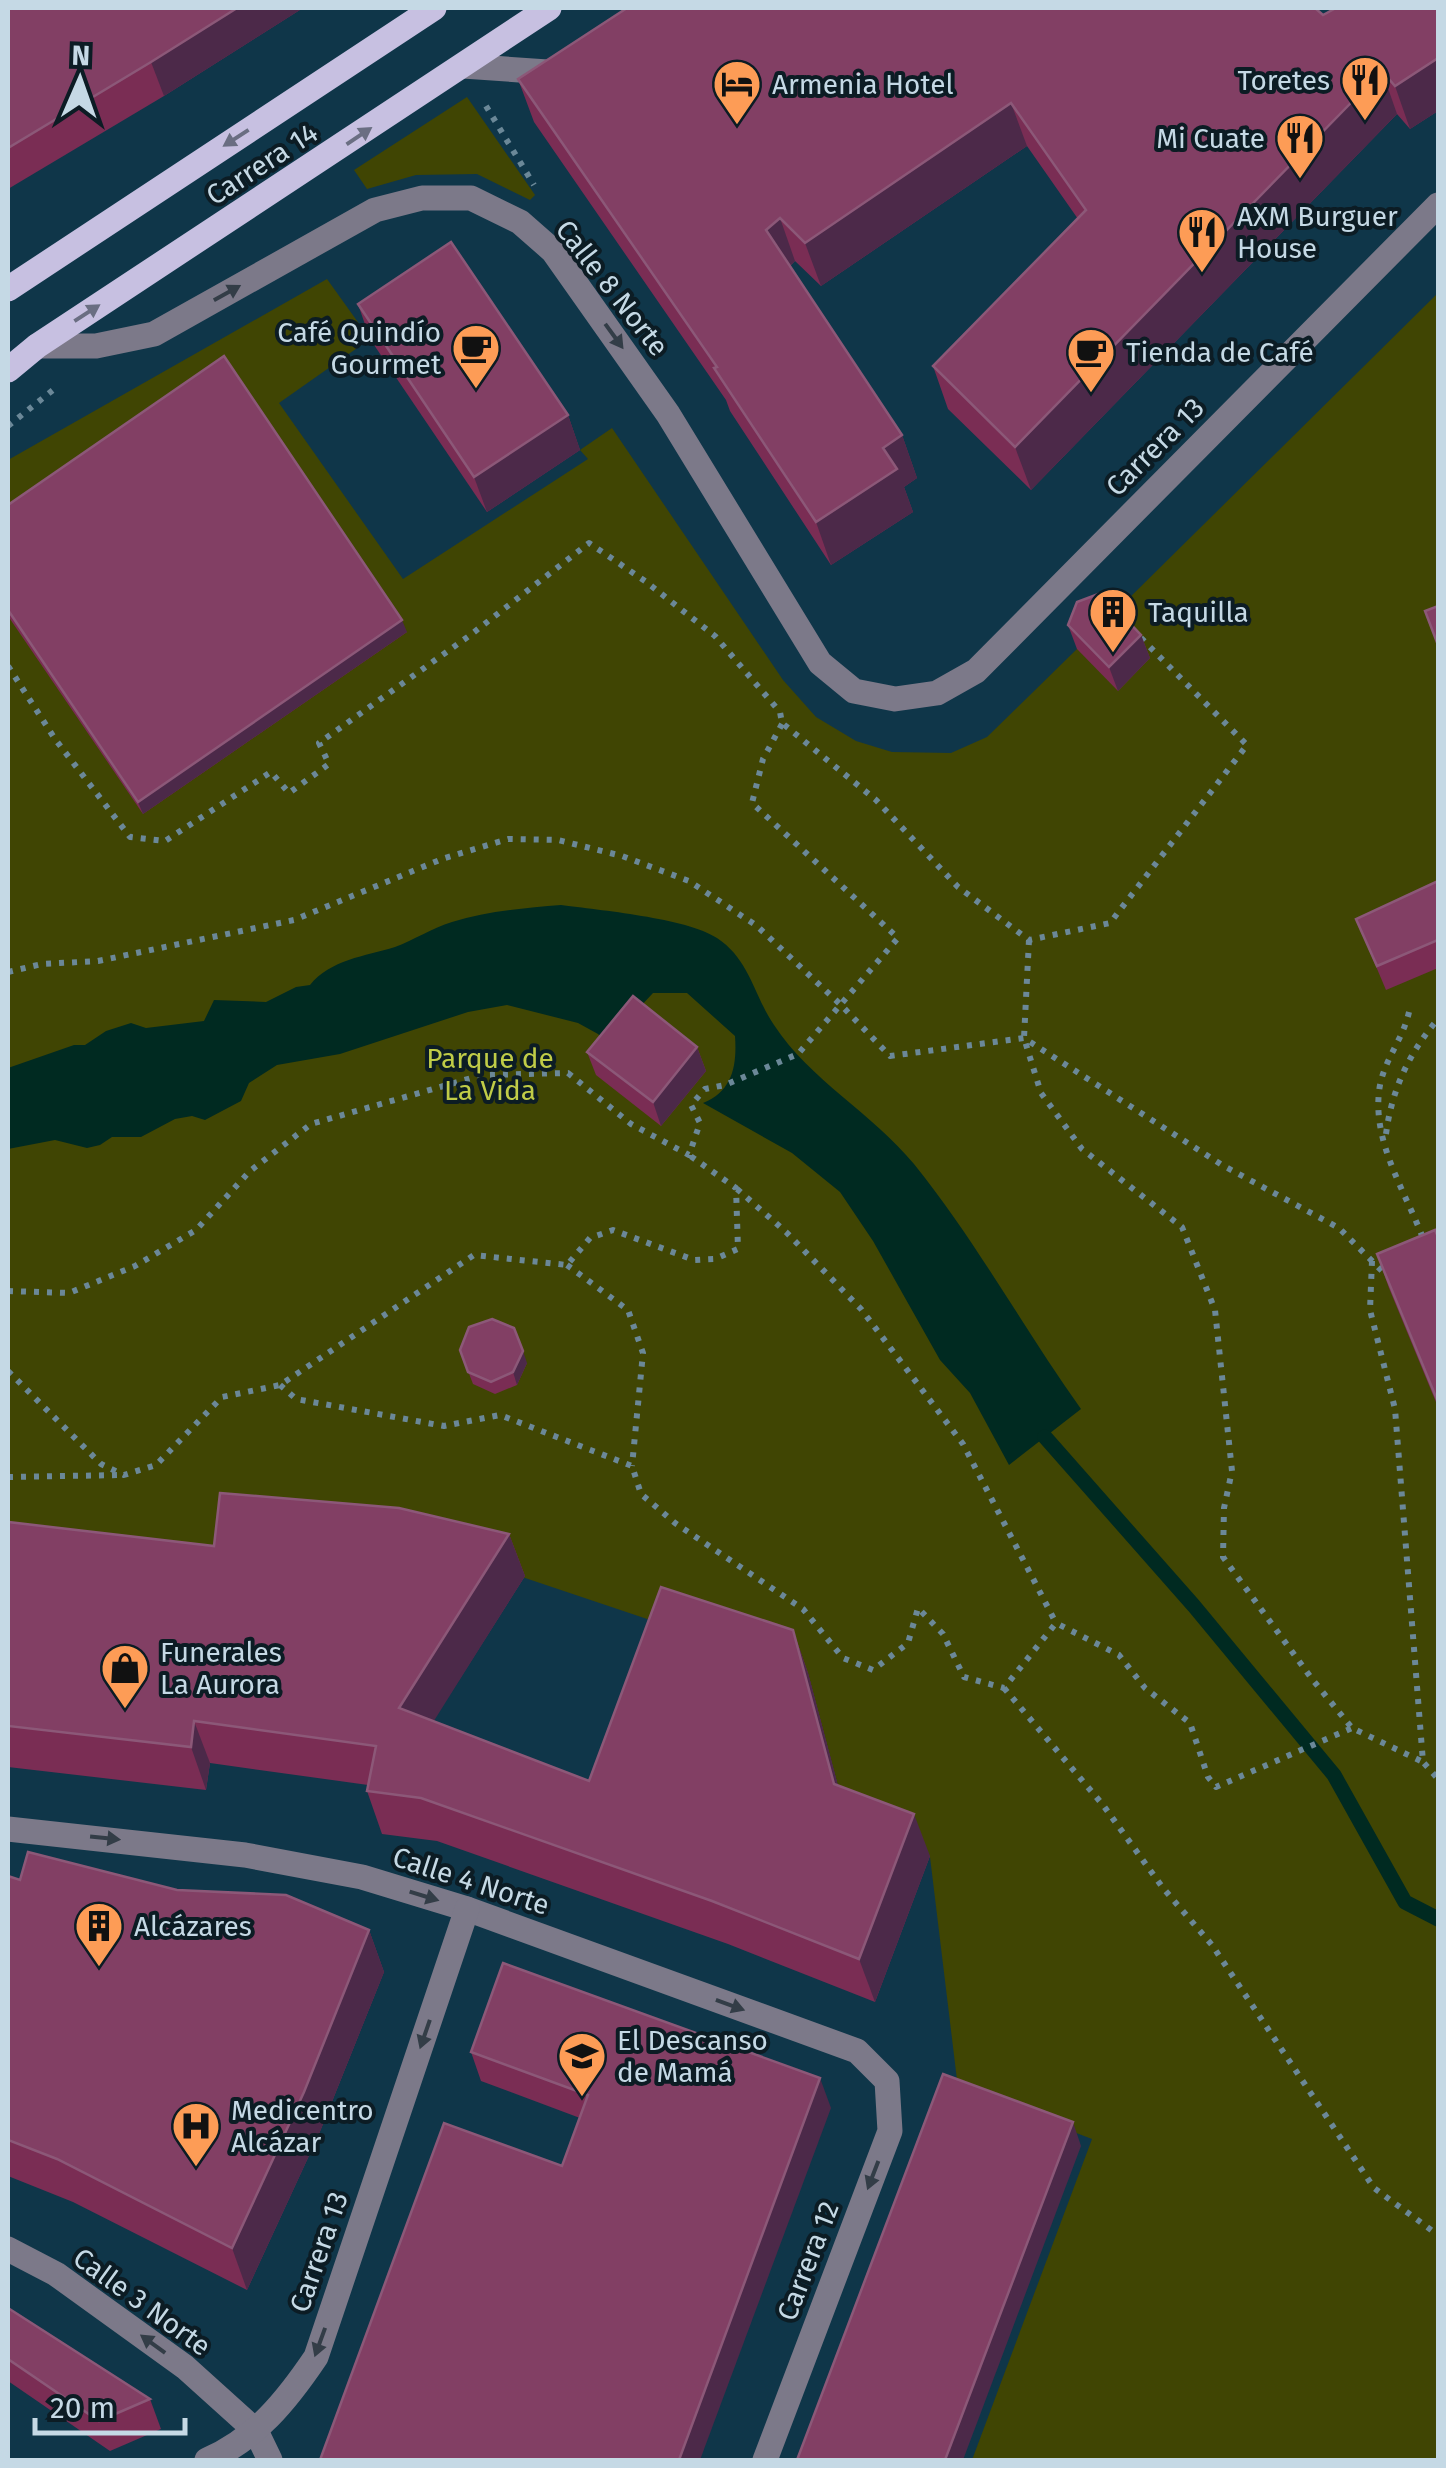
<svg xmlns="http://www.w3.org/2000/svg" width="1446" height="2468" font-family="'Fira Sans',sans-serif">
	<rect width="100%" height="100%" fill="#0f3649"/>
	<!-- green -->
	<g fill="#404503">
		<polygon points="467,97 535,195 530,200 477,174 416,175 367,189 354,170"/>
		<polygon points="327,279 370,339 279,403 403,579 588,459 580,450 612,428 783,680 816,717 856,741 892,752 951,753 987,737 1077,649 1086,626 1115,612 1438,293 1438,2460 972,2460 1092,2139 958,2088 930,1857 849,1827 808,1673 507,1572 230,1589 8,1563 8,460"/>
	</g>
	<!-- water -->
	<path fill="#002a21" d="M561,905C598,910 687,918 717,938C750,960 753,994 774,1025C810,1080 872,1113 914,1164C976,1241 1024,1329 1081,1409L1009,1465L970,1393L940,1360L873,1241L840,1192L792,1153L703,1103C733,1091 737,1065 735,1036L687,993H653L625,1023L614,1049L598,1034L578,1023L507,1005L468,1012L340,1054L277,1065L249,1083L241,1101L205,1120L192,1116L175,1119L141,1137H112L100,1145L87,1148L55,1140L8,1149V1068L74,1045H85L106,1031L131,1023L146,1028L204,1021L214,1000L266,1002L296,987L310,985C330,960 365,956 395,947C414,940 432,928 452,922C487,911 525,908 561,905Z"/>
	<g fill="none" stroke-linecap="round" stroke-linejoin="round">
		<!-- stream -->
		<polyline stroke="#002a21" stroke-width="15" points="1045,1437 1194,1606 1334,1775 1405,1902 1438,1919"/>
		<!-- path -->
		<g stroke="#6b8898" stroke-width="6" stroke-dasharray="5 8" stroke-linecap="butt">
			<polyline points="486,106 534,185"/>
			<polyline points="8,426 58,386"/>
			<polyline points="8,666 55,739 130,837 165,841 271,772 289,793 329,764 319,743 469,636 589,543 645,581 715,636 780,712 782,723 876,800 958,887 1029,940 1110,923 1247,745 1139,636"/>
			<polyline points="1029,940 1024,1038 1041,1093 1082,1149 1182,1227 1215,1310 1232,1471 1224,1508 1223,1557 1312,1679 1352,1728 1423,1762"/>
			<polyline points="8,972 42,964 98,961 294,920 442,859 508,839 558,840 622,856 689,881 757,926 841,1005 890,1056 1024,1038 1222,1165 1339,1228 1386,1275"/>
			<path d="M1409,1012C1403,1040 1382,1062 1379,1092C1373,1145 1407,1194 1424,1241"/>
			<path d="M1386,1134C1392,1089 1409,1053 1438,1019"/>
			<polyline points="737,1189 786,1232 861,1309 963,1444 1056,1623"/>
			<polyline points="1372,1261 1370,1310 1395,1409 1423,1762 1438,1779"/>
			<polyline points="567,1265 628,1310 643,1353 632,1466"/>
			<polyline points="8,1291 69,1293 135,1266 196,1230 250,1171 311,1124 482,1075 568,1073 631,1124 689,1155 700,1123 691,1105 705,1089 725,1085 798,1054 898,938 752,803 763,759 782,724"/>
			<polyline points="8,1371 101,1464 124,1475 156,1465 222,1397 280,1385 474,1255 567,1265 590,1238 613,1230 694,1260 715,1259 738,1249 736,1188 689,1155"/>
			<polyline points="280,1385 296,1399 444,1426 500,1415 632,1466 641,1494 675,1523 803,1609 843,1658 873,1670 908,1643 918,1608 943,1634 964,1677 1004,1688 1056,1623 1119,1655 1145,1688 1190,1723 1208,1777 1216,1787 1352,1728"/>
			<polyline points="8,1477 123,1475"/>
			<polyline points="1004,1688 1103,1805 1163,1888 1212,1945 1374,2188 1438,2235"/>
		</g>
		<!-- minor -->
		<g stroke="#7c7989" stroke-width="25">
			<polyline points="463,66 562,73"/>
			<polyline points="37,346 96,346 154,334 375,210 422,198 471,198 520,222 553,251 668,414 820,663 854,691 895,699 937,693 976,671 1438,205"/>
			<polyline points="8,1829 245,1855 362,1877 467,1909 857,2051 887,2081 890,2131 765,2460"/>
			<polyline points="8,2249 56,2274 185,2367 256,2431 270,2460"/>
			<path d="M207,2460C256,2439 287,2400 316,2357L467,1909"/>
		</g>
		<!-- major -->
		<g stroke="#c7c0e1" stroke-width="25">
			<polyline points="8,289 434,8"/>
			<polyline points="8,370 37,346 549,8"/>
		</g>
	</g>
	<!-- wall -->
	<g fill="#7a2d54">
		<polygon points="8,8 303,8 164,96 8,189"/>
		<polygon points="1438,8 1438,111 1410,129 1397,114 1031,490 948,409 933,366 1078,219 1027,146 821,286 795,261 790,266 902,435 917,478 904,487 913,512 831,565 730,411 726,400 534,122 518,79"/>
		<polygon points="358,304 568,415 580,450 487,512 370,339"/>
		<polygon points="8,505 407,632 143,814 8,616"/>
		<polygon points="1068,625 1141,635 1150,658 1118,691 1077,649"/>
		<polygon points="1438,881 1438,968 1386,990 1356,919"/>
		<polygon points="697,1047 706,1071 661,1126 596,1075 587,1052"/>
		<polygon points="1438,1237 1438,1407 1389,1288 1377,1254"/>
		<polygon points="460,1350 527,1363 517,1385 495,1394 473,1384"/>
		<polygon points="8,1522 214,1546 509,1534 525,1576 433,1721 589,1781 793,1630 808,1673 838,1786 930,1856 875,2002 728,1944 437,1841 382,1834 367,1791 368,1785 210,1763 206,1790 8,1767"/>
		<polygon points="8,1876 20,1880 177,1890 369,1930 384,1972 319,2134 247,2290 73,2202 8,2176"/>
		<polygon points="471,2052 831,2108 562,2166 580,2118 481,2081"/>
		<polygon points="8,2308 150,2399 161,2429 110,2451 8,2381"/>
	</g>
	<!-- shaded-wall -->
	<g fill="#4c2949">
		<polygon points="237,8 303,8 164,96 151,62"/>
		<polygon points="1438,58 1438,111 1410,129 1395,86"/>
		<polygon points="1382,71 1397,114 1031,490 1015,447"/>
		<polygon points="1011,103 1027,146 821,286 805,243"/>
		<polygon points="780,218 795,261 781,273 766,230"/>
		<polygon points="568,415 580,450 487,512 474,477"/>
		<polygon points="902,435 917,478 904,487 913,512 831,565 816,522 883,448"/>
		<polygon points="402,620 407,632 143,814 138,802"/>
		<polygon points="1141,635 1150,658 1118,691 1109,667"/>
		<polygon points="697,1047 706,1071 661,1126 653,1102"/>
		<polygon points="523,1351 527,1363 517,1385 513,1372"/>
		<polygon points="509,1534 525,1576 415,1751 399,1708"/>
		<polygon points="793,1630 808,1673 849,1827 834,1784"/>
		<polygon points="194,1721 210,1763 206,1790 191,1747"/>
		<polygon points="914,1814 930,1856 875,2002 859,1959"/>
		<polygon points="369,1930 384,1972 319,2134 247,2290 232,2248"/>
		<polygon points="820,2078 831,2108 700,2460 679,2460"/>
		<polygon points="1073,2122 1081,2146 963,2460 945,2460"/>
	</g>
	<!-- building -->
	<g fill="#823f64" stroke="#8c5878" stroke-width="2.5">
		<polygon points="8,8 237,8 151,62 8,148"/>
		<polygon points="627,8 1315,8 1323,15 1336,8 1438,8 1438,58 1395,86 1382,71 1015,447 933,366 1086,210 1011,103 805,243 780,218 766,230 902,435 883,448 897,469 816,522 714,368 717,367 518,79"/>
		<polygon points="451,242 568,415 474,477 358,304"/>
		<polygon points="224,356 402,620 138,802 8,610 8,505"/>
		<polygon points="1101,593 1141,635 1109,667 1068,625 1077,602"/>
		<polygon points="1438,606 1438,645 1425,611"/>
		<polygon points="1438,881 1438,940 1377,966 1356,919"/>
		<polygon points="633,996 697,1047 653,1102 587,1052"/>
		<polygon points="1435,1230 1438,1237 1438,1402 1377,1254"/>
		<polygon points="492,1319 514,1328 523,1351 513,1372 491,1382 468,1372 460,1350 469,1327"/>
		<polygon points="220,1493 399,1508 509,1534 399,1708 589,1781 661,1587 793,1630 834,1784 914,1814 859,1959 712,1901 421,1798 367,1791 376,1746 194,1721 191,1747 8,1726 8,1522 214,1546"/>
		<polygon points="28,1852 177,1890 286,1895 369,1930 304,2092 232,2248 57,2159 8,2140 8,1876 20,1880"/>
		<polygon points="503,1963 820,2078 679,2460 320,2460 444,2123 562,2166 588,2095 471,2052"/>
		<polygon points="943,2074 1073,2122 945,2460 797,2460"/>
		<polygon points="8,2308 150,2399 99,2421 8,2359"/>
	</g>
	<!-- one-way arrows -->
	<defs><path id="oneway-solid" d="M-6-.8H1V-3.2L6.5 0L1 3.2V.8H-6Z" transform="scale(2.5)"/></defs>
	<g fill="#6a6e82">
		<use href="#oneway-solid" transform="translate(359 136) rotate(-34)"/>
		<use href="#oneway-solid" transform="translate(236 138) rotate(147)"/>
		<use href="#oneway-solid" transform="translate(87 313) rotate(-33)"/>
	</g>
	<g fill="#333d47">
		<use href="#oneway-solid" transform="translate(227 293) rotate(-29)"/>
		<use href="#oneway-solid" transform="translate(614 336) rotate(54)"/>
		<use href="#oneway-solid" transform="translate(105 1838) rotate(6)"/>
		<use href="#oneway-solid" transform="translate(424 1896) rotate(17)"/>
		<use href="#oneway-solid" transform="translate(730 2005) rotate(20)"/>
		<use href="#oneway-solid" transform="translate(425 2034) rotate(109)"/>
		<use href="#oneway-solid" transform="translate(873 2175) rotate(111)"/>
		<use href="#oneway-solid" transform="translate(320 2342) rotate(110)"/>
		<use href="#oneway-solid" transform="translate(153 2344) rotate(-144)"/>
	</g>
	<!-- icons -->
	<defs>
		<g id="restaurant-pin" transform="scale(2.5)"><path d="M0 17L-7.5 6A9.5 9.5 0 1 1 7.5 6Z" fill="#fd9c56" stroke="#0c1c24"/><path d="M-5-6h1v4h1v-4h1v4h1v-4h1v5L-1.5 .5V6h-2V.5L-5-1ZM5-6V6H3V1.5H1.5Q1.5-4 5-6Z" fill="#111"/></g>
		<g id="hotel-pin" transform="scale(2.5)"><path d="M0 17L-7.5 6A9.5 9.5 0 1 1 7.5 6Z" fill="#fd9c56" stroke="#0c1c24"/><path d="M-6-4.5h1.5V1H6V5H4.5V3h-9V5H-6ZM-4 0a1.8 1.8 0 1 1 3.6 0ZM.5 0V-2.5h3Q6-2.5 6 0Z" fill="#111"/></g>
		<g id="cafe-pin" transform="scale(2.5)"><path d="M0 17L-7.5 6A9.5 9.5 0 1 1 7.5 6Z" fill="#fd9c56" stroke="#0c1c24"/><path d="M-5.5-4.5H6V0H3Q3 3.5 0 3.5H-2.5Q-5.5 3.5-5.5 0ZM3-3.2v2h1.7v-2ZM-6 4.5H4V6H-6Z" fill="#111"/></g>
		<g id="building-pin" transform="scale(2.5)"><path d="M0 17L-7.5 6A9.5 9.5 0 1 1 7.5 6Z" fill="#fd9c56" stroke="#0c1c24"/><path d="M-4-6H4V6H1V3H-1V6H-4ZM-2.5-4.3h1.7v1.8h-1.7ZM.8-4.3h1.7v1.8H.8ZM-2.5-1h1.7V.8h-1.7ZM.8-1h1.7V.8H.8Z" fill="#111"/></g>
		<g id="shop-pin" transform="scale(2.5)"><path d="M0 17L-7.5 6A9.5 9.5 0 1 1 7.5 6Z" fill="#fd9c56" stroke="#0c1c24"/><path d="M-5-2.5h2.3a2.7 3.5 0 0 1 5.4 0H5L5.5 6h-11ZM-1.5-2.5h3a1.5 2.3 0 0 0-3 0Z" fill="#111"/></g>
		<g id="school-pin" transform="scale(2.5)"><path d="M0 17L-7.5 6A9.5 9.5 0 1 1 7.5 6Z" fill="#fd9c56" stroke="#0c1c24"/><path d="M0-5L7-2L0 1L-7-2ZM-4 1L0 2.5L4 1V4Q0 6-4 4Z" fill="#111"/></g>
		<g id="hospital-pin" transform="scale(2.5)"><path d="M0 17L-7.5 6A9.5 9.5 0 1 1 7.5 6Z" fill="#fd9c56" stroke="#0c1c24"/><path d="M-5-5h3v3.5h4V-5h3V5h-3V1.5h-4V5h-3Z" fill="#111"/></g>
	</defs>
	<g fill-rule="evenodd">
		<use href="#restaurant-pin" x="1365" y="80"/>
		<use href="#hotel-pin" x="737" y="84"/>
		<use href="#restaurant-pin" x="1300" y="138"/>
		<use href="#restaurant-pin" x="1202" y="232"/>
		<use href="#cafe-pin" x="476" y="348"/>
		<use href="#cafe-pin" x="1091" y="352"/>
		<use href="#building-pin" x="1113" y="612"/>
		<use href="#shop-pin" x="125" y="1668"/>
		<use href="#building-pin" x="99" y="1926"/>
		<use href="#school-pin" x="582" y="2056"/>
		<use href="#hospital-pin" x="196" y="2126"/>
	</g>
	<g text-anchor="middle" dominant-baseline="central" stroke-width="8" stroke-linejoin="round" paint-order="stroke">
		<!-- poi labels -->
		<g font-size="28" fill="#c5d9e5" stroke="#0c1c24" text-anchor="start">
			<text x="1330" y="80" text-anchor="end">Toretes</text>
			<text x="772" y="84">Armenia Hotel</text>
			<text x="1265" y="138" text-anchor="end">Mi Cuate</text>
			<text x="1237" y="216">AXM Burguer<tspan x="1237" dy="32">House</tspan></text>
			<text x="441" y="332" text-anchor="end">Café Quindío<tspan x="441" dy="32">Gourmet</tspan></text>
			<text x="1126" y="352">Tienda de Café</text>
			<text x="1148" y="612">Taquilla</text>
			<text x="160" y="1652">Funerales<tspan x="160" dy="32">La Aurora</tspan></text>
			<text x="134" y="1926">Alcázares</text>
			<text x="617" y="2040">El Descanso<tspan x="617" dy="32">de Mamá</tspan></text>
			<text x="231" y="2110">Medicentro<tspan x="231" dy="32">Alcázar</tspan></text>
		</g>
		<!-- street labels -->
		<g font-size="28" fill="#c5d9e5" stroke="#0c1c24">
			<text transform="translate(262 164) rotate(-33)">Carrera 14</text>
			<text transform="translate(612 288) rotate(52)">Calle 8 Norte</text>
			<text transform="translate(1155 447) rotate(-45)">Carrera 13</text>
			<text transform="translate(471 1881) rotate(18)">Calle 4 Norte</text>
			<text transform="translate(319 2252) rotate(-71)">Carrera 13</text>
			<text transform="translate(808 2261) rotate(-69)">Carrera 12</text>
			<text transform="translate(142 2302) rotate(36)">Calle 3 Norte</text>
		</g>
		<!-- park labels -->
		<g font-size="28" fill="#c0cc47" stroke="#0c1c24">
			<text x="490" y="1058">Parque de<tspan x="490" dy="32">La Vida</tspan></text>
		</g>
	</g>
	<!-- border -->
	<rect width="1446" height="2468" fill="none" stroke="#c5d9e5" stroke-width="20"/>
	<!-- north arrow -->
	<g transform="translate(80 80) rotate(2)" stroke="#0c1c24" stroke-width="8" paint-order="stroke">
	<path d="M0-8L18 38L0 25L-18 38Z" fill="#c5d9e5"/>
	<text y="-15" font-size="28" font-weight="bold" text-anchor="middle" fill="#c5d9e5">N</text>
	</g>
	<!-- scale -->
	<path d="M35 2418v15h150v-15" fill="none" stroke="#c5d9e5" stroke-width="5"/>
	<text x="50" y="2418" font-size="30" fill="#c5d9e5" stroke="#0c1c24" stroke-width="8" paint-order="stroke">20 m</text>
</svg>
